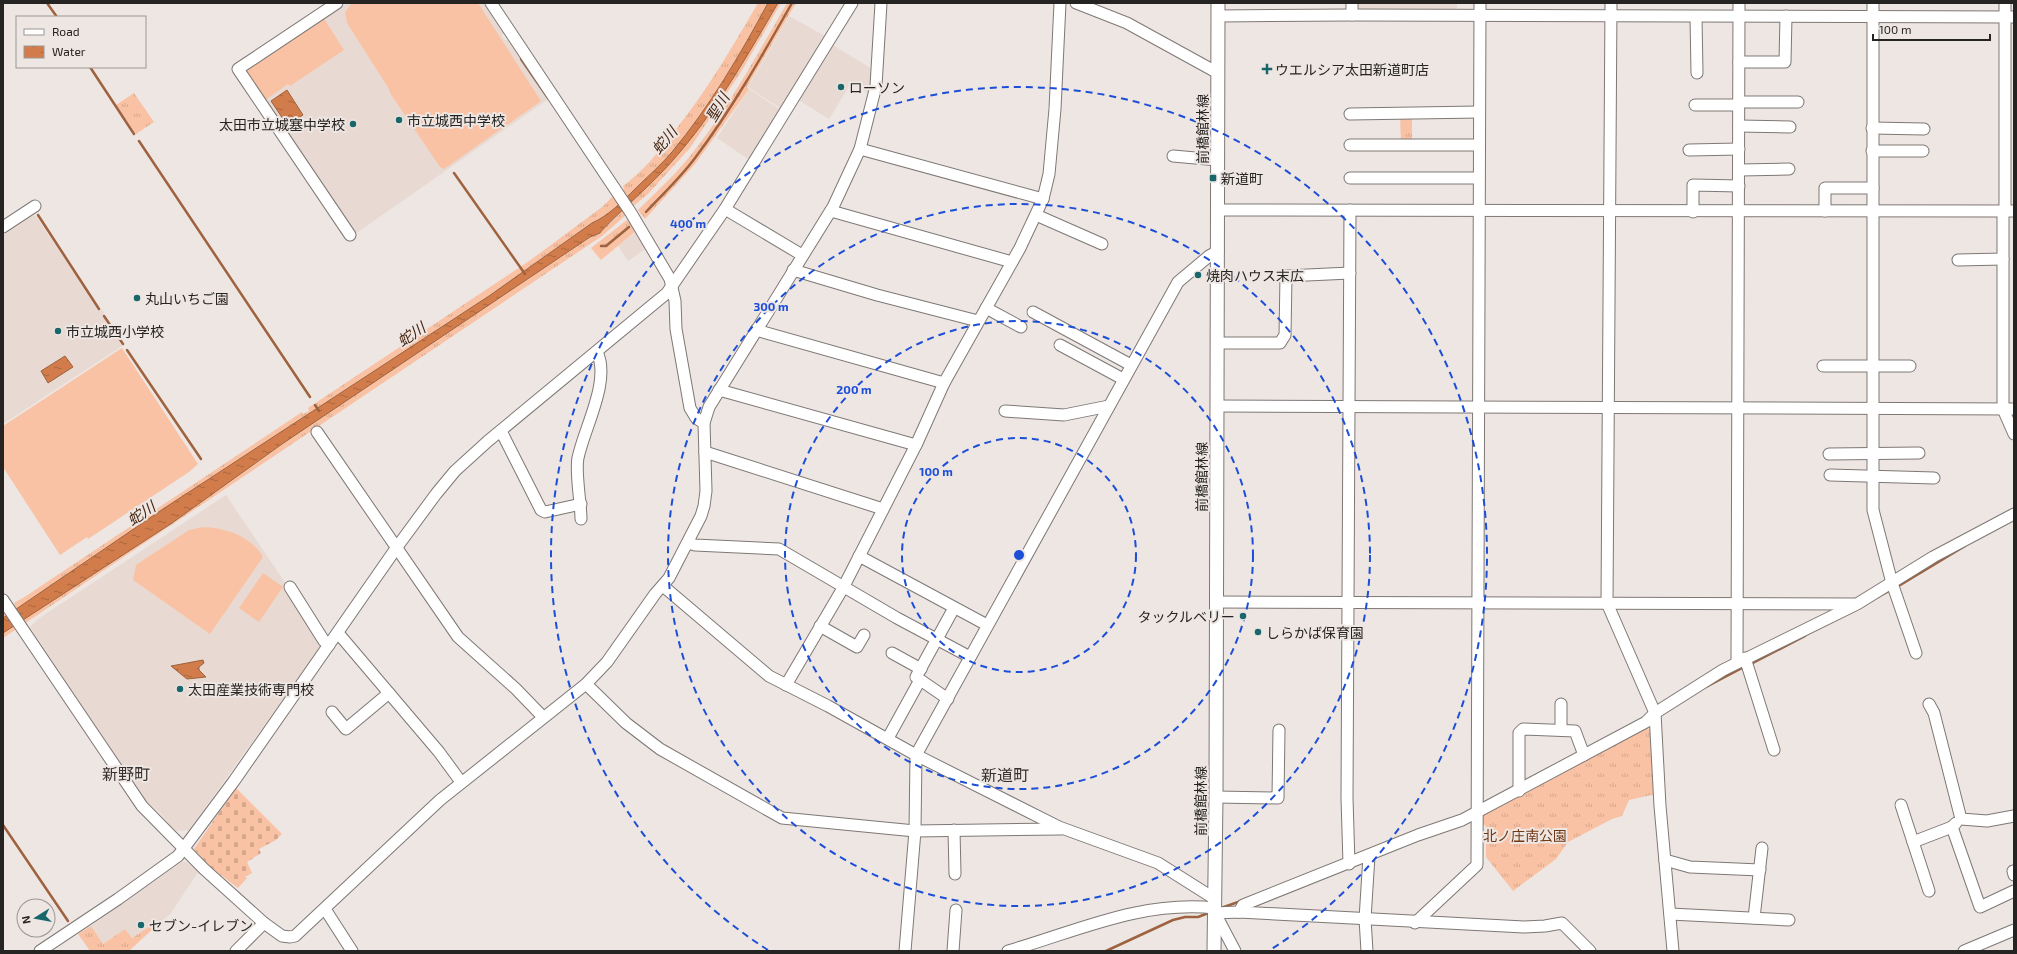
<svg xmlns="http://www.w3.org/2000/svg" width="2017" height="954" font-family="'Exo 2','Noto Sans JP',sans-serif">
	<defs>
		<pattern id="grass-tufts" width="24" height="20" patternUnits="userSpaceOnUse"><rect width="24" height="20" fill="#f9c2a4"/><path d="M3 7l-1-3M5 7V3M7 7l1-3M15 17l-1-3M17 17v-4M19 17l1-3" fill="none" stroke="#d5a78d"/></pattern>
		<pattern id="cemetery-stones" width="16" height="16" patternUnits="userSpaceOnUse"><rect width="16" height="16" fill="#f9c2a4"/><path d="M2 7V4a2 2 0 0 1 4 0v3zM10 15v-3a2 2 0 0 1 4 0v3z" fill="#d5a78d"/></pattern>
		<pattern id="water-ripples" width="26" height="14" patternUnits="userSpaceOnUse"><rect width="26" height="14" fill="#d17c4a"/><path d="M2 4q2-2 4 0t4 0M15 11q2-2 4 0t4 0" fill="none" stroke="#a9653d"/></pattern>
	</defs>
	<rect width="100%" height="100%" fill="#ede6e3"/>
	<!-- built -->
	<g fill="#e8dad2">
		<polygon points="347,3 483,3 504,33 502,36 505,40 508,40 547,100 355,234 352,233 245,73 340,5 342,7"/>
		<polygon points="1355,3 1457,3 1457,13 1358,12"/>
		<polygon points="789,16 825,36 780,108 748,87"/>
		<polygon points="831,44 872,69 869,94 851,83 829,119 797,99"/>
		<polygon points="749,89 779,109 748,159 717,138"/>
		<polygon points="33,216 36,216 99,310 101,309 105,314 103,316 122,346 3,424 3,235"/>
		<polygon points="637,231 647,248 628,261 618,246"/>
		<polygon points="226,495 288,587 322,645 189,830 175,831 161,814 145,800 30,627 38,619"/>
		<polygon points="182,862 187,862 198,872 171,913 155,927 153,924 132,938 125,929 103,944 91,926"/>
	</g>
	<!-- grass -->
	<g fill="url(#grass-tufts)">
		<path d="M758,3H768C740,55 710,106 672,152C661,165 647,177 635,189C623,201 608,216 592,223L489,296L163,509L3,618V609L6,612L15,606L14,603L26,596L302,412L303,414L309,411L308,408L532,259L602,207L614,195L616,196L624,189L623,186C643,171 658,153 673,133C706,92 732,48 758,3Z"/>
		<polygon points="778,3 781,3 741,72 690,148 647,195 626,212 627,214 602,236 3,638 3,633 172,523 282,444 590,237 600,233 601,230 614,220 674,159 737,72"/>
		<path d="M787,3H796L747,87L749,89L695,164L645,219L638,210C656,192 675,175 691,155C728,108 757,55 787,3Z"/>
		<polygon points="134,93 154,122 136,134 116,105"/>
		<polygon points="1400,113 1412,113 1412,145 1401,145"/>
		<polygon points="631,219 636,231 601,260 591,248 627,220"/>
		<polygon points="1645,727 1651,730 1656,794 1629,800 1622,816 1612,819 1568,842 1556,859 1513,891 1486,857 1486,826 1480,822 1481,814"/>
		<polygon points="153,924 155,927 129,951 90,951 78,934 91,926 103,944 125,929 132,938"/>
	</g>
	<!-- cemetery -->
	<polygon fill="url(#cemetery-stones)" points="236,788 282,834 276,840 259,849 261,853 247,862 252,873 245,877 247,878 238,888 209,866 194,849"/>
	<!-- garden -->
	<g fill="#f9c2a4">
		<polygon points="352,3 478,3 541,101 444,169 440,167 390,93 389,89 347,23 345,12"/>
		<polygon points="323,17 344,50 290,86 288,84 264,101 245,73 246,69"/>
		<polygon points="122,348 198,464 189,472 88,539 87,537 60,555 3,467 3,426"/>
		<path d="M203,527C226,528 251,536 263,557L210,634L133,580L136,565L189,530Z"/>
		<polygon points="263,573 283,587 259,622 239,608"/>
	</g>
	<!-- water -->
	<g fill="url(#water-ripples)" stroke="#9e623e">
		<path d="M768,3H778C740,68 703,134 648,186C641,193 602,229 600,233L590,237L282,444L172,523L3,633V618L163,509L489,296L592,223C608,216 623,201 635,189C647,177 661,165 672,152C710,106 740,55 768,3Z"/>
		<polygon points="287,90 303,115 287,125 271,101"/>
		<polygon points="65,356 73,367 48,383 41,371"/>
		<polygon points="203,660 204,663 199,667 199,670 206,677 187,679 171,666"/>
	</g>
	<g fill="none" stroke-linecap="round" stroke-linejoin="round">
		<!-- stream -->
		<g stroke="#9e623e" stroke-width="2.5">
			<polyline points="47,3 57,17"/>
			<polyline points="521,59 548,98"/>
			<polyline points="90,67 134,134"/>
			<polyline points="139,141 310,397"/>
			<polyline points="454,173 525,274"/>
			<path d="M646,212C663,194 681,177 695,158C732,109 762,56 792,3"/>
			<polyline points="38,215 99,309"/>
			<polyline points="601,246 606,246 629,227"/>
			<polyline points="104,316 123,344"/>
			<polyline points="127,350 201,459"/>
			<polyline points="315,405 319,411"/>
			<polyline points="1897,587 1965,546"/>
			<polyline points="1876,598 1891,590"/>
			<polyline points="1751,664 1805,636"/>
			<polyline points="1706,687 1744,667"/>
			<polyline points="3,825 68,921"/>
			<polyline points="1221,908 1241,901"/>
			<polyline points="1106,951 1173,920 1185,917 1198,917 1211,912"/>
		</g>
		<!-- minor casing -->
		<g stroke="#7e7875" stroke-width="13">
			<g id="minor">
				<polyline points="337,3 238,69 350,235"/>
				<polyline points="491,3 631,213 670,279 675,301 676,329 690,408 696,418 704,423"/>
				<polyline points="1076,3 1127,23 1218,73"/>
				<polyline points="1352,3 1352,15"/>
				<polyline points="1611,3 1607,603 1655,713 1660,806 1673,951"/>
				<polyline points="1873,3 1873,510 1892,583 1916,653"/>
				<polyline points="2005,3 2005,209 2003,216 2003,409 2014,434"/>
				<polyline points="1218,16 1352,15 2014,17"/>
				<polyline points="1696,17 1697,73"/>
				<polyline points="1739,62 1785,62 1786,16"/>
				<polyline points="1739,102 1798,102"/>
				<polyline points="1695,105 1739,105"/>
				<polyline points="1350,114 1479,112"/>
				<polyline points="1739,126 1790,127"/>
				<polyline points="1872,128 1924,129"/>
				<polyline points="1350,145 1479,145"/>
				<polyline points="860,149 1043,199"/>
				<polyline points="1689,150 1739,149"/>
				<polyline points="1872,151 1923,151"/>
				<polyline points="1173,156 1218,160"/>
				<polyline points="1740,170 1789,169"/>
				<polyline points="1350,178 1479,178"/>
				<polyline points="725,209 802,255"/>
				<polyline points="1218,210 2014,211"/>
				<polyline points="831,211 1012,262"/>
				<polyline points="1825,211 1825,188 1873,188"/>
				<polyline points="1693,212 1693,185 1739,186"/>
				<polyline points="1036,215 1102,244"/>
				<polyline points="3,227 35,206"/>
				<polyline points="1958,260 2003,259"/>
				<polyline points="793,270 877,295 978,321"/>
				<polyline points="986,308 1021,327"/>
				<polyline points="1033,312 1131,365"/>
				<polyline points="756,330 944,383"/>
				<polyline points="1217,343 1280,343 1285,335 1286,276 1350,273"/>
				<polyline points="1060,345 1123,379"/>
				<polyline points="1823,366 1910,366"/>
				<polyline points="719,390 916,445"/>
				<polyline points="1217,406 2014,409"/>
				<polyline points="1005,411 1064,415 1109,406"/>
				<polyline points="501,431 541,510 545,512 581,504"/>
				<polyline points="317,432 458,637 516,689 543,717"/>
				<polyline points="705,452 883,509"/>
				<polyline points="1829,454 1919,453"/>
				<polyline points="1830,475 1934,478"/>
				<path d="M581,519C581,504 575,471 578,458C584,428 611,381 597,352"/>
				<polyline points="688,543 695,545 779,549 897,618 970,657"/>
				<polyline points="859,556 987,625"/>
				<polyline points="663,586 769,676 828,706 916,755 1059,827 1158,863 1215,899"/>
				<polyline points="290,587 324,641 329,645"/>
				<polyline points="3,600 142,806 204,869 264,923 282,936 290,937 295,936 440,800 586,684 607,662 655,594 669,578 701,516 704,506 706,491 704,423 709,407 833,207 860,149 876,86 881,3"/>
				<polyline points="1216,602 1854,604"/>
				<polyline points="820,626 857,647 864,635"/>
				<polyline points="338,633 439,752 461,782"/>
				<polyline points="892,653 921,669"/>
				<polyline points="1745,658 1774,750"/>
				<polyline points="1737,662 1739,3"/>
				<polyline points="586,684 626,723 660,749 782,818 915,831 1061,829"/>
				<polyline points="786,685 843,588 917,443 944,383 1020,248 1043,199 1049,174 1055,109 1060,3"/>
				<polyline points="948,699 916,677 954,608"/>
				<polyline points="1561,704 1561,730"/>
				<polyline points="1929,704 1934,713 1961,819 1987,821 2014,816"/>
				<polyline points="332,712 346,729 389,693"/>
				<polyline points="888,738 920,680"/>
				<polyline points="1519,791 1519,733 1523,729 1575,731 1584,755"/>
				<polyline points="1216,797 1278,798 1279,730"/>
				<polyline points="1901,805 1929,891"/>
				<polyline points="1952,827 1980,907 2014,891"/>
				<polyline points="954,830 955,874"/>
				<polyline points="1913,842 1952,827 1956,823"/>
				<polyline points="1665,860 1690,867 1760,870"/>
				<polyline points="1349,864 1347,798 1350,210"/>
				<polyline points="2013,871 2014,875"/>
				<polyline points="325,909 352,951"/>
				<polyline points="1239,912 1243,905 1418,835 1462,820 1646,722 1655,713 1723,670 1857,604 1933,557 2014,514"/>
				<polyline points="1670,914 1789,920"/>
				<polyline points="1754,918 1762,848"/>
				<polyline points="1415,923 1477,865 1480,3"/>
				<polyline points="40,951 118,899 178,856 234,781 397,547 436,494 455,471 488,441 667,293 725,209 852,3"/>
				<polyline points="236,951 264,923"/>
				<polyline points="905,951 915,831 916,755 1178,282 1209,256 1218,251"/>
				<polyline points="953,951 956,910"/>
				<path d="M1008,951C1077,931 1142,900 1215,908"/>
				<polyline points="1235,951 1215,913 1239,912 1524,927 1545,926 1562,923 1590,951"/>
				<polyline points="1367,951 1365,919 1369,856"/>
				<polyline points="1964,951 2014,930"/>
			</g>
		</g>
		<!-- major casing -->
		<g stroke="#7e7875" stroke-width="15">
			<polyline id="major" points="1214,951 1216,797 1218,3"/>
		</g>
		<!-- minor -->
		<use href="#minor" stroke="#fff" stroke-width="11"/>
		<!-- major -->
		<use href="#major" stroke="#fff" stroke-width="13"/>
	</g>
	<!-- distance rings -->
	<g fill="none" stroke="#1d4ed8" stroke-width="2" stroke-dasharray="7 5">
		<circle cx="1019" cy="555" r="117"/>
		<circle cx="1019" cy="555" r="234"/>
		<circle cx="1019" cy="555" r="351"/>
		<path d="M768 950A468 468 0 1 1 1270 950"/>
	</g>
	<!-- markers -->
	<g fill="#19676b" stroke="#ede6e3" stroke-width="1.5">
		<path d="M1265 63h4v4h4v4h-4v4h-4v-4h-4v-4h4z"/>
		<circle cx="841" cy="87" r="4"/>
		<circle cx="399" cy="120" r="4"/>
		<circle cx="353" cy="124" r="4"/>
		<rect x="1209" y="174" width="8" height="8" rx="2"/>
		<circle cx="1198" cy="275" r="4"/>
		<circle cx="137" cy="298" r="4"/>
		<circle cx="58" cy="331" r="4"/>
		<circle cx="1243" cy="616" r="4"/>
		<circle cx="1258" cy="632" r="4"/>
		<circle cx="180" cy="689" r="4"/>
		<circle cx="141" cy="925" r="4"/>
	</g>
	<g text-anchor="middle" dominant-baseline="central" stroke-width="4" stroke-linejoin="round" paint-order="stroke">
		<!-- poi labels -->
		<g font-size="14" fill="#262422" stroke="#ede6e3" text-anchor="start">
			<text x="1275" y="69">ウエルシア太田新道町店</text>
			<text x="849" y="87">ローソン</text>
			<text x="407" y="120">市立城西中学校</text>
			<text x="345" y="124" text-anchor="end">太田市立城塞中学校</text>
			<text x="1221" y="178">新道町</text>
			<text x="1206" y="275">焼肉ハウス末広</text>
			<text x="145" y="298">丸山いちご園</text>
			<text x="66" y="331">市立城西小学校</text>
			<text x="1235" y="616" text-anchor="end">タックルベリー</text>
			<text x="1266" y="632">しらかば保育園</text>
			<text x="188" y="689">太田産業技術専門校</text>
			<text x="149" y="925">セブン-イレブン</text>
		</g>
		<!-- street labels -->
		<g font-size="14" fill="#262422" stroke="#ede6e3">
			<text transform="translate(1202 129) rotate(-90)">前橋館林線</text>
			<text transform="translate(1201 477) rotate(-90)">前橋館林線</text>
			<text transform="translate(1200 801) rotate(-90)">前橋館林線</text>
		</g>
		<!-- park labels -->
		<g font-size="14" fill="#713814" stroke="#ede6e3">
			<text x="1525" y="835">北ノ庄南公園</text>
		</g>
		<!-- water labels -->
		<g font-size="15" font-style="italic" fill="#47240f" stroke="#ede6e3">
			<text transform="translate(717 107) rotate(-59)">聖川</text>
			<text transform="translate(664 140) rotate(-50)">蛇川</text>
			<text transform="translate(411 334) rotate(-34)">蛇川</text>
			<text transform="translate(141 513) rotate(-34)">蛇川</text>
		</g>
		<!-- quarter labels -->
		<g font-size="16" fill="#36312e" stroke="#ede6e3">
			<text x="126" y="773">新野町</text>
			<text x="1005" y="774">新道町</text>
		</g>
	</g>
	<circle cx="1019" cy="555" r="6" fill="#1d4ed8" stroke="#ede6e3" stroke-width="2"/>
	<g font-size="12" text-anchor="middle" font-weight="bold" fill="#1d4ed8" stroke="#ede6e3" stroke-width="4" stroke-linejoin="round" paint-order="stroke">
		<text x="688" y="228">400 m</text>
		<text x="771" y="311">300 m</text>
		<text x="854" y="394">200 m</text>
		<text x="936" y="476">100 m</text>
	</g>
	<!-- border -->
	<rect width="2017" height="954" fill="none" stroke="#262422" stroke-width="8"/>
	<!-- legend -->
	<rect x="16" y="16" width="130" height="52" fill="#ede6e3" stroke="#9d9896"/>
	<rect x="24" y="29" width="20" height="6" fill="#ffffff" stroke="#9d9896"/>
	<text x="52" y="36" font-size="12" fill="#262422">Road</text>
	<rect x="24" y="46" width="20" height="12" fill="url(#water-ripples)" stroke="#9d9896"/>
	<text x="52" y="56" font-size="12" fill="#262422">Water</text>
	<!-- north arrow -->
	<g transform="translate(36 918) rotate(259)"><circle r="19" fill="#ede6e3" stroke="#9d9896"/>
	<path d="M0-3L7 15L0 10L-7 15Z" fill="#19676b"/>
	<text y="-6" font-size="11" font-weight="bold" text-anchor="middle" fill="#262422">N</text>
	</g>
	<!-- scale -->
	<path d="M1873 34v6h117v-6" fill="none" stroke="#262422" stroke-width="2"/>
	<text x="1879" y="34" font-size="12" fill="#262422" stroke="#ede6e3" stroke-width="3" paint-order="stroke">100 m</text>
</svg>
